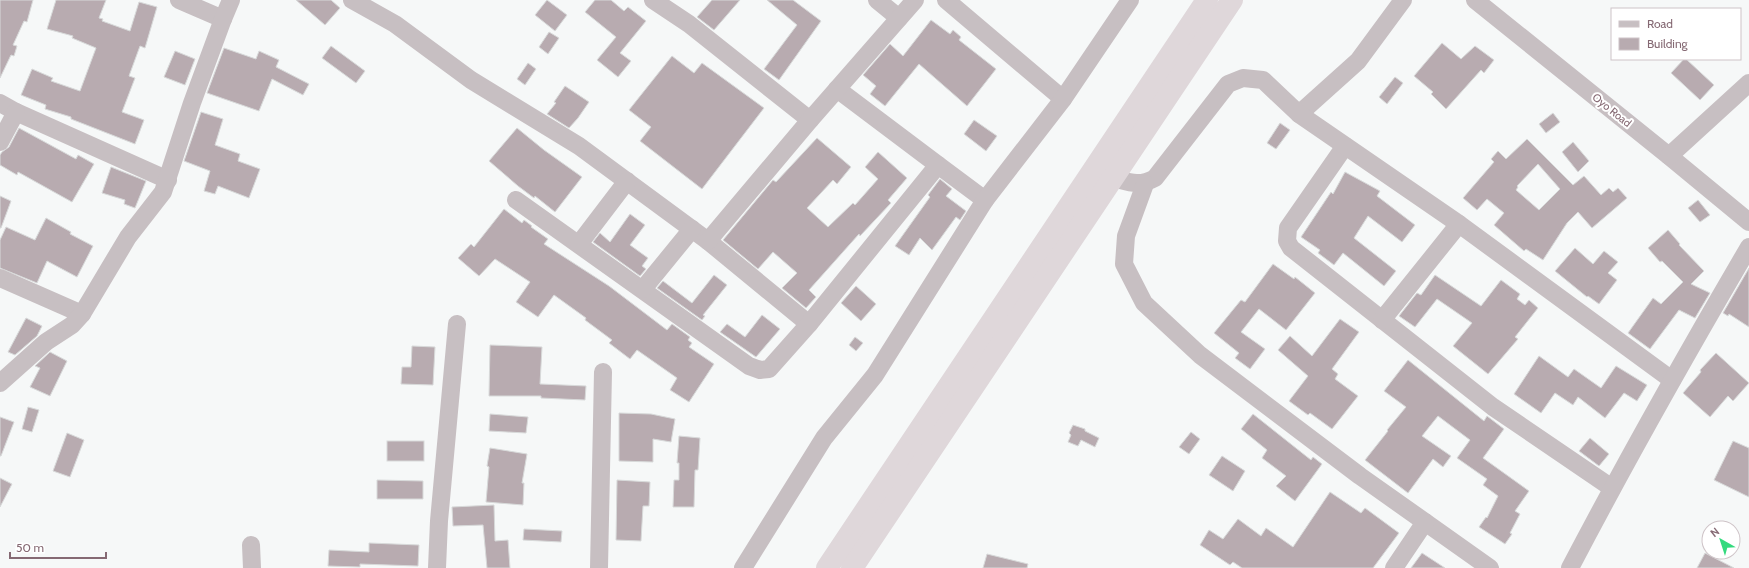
<svg xmlns="http://www.w3.org/2000/svg" width="1749" height="568" font-family="Cabin,sans-serif">
	<rect width="100%" height="100%" fill="#f6f8f8"/>
	<!-- building -->
	<g fill="#b8abb0" stroke="#d8dada" fill-rule="evenodd">
		<polygon points="0,0 33,0 27,22 24,21 13,45 17,46 14,56 11,55 0,78"/>
		<polygon points="56,0 106,0 99,18 103,19 102,21 130,31 139,2 157,7 145,48 140,46 129,76 135,78 122,112 144,120 135,144 71,119 71,117 45,109 46,105 21,95 32,69 53,78 51,81 80,91 96,48 72,38 73,36 47,29"/>
		<polygon points="296,0 331,0 340,8 325,25"/>
		<polygon points="547,0 567,15 555,31 535,15"/>
		<polygon points="595,0 611,0 624,11 628,7 646,21 620,53 631,61 618,77 597,60 616,37 585,12"/>
		<polygon points="712,0 740,0 714,30 697,17"/>
		<polygon points="767,0 793,0 821,21 779,80 764,69 797,25"/>
		<polygon points="931,20 950,34 953,30 961,37 959,40 996,69 967,106 919,64 885,106 870,94 876,86 863,75 890,44 903,56"/>
		<polygon points="549,32 559,38 548,54 539,47"/>
		<polygon points="1442,43 1461,59 1475,46 1494,60 1484,73 1481,70 1446,109 1431,94 1433,92 1414,76"/>
		<polygon points="331,46 365,71 356,83 322,58"/>
		<polygon points="224,48 256,59 259,51 279,60 276,67 309,84 303,95 272,79 259,111 207,93"/>
		<polygon points="175,51 195,59 185,85 164,77"/>
		<polygon points="672,56 694,73 702,63 764,108 702,189 640,141 651,127 629,110"/>
		<polygon points="1684,59 1686,59 1714,85 1700,100 1671,73"/>
		<polygon points="528,63 536,69 525,85 517,79"/>
		<polygon points="1395,77 1403,83 1387,104 1379,97"/>
		<polygon points="565,86 589,102 578,118 569,128 547,114 556,103 554,102"/>
		<polygon points="201,112 223,119 215,145 240,154 238,161 260,169 249,198 218,186 215,194 204,191 210,171 184,161"/>
		<polygon points="1553,113 1560,122 1546,133 1539,124"/>
		<polygon points="974,120 997,136 986,151 964,134"/>
		<polygon points="1280,123 1290,130 1276,149 1267,143"/>
		<polygon points="19,128 76,159 78,155 94,164 72,202 18,172 17,175 0,165 0,155 2,152 9,147"/>
		<polygon points="517,128 544,150 582,177 555,212 535,196 534,198 518,186 489,161"/>
		<polygon points="817,138 851,167 837,184 833,180 807,208 828,227 853,203 855,205 878,179 865,167 878,152 907,178 888,200 891,203 860,236 859,234 809,290 816,297 806,308 782,288 797,273 773,252 758,269 723,240 773,180 776,182"/>
		<path d="M1527,139L1573,185L1584,176L1601,195L1609,188L1613,192L1618,188L1627,198L1592,228L1578,212L1567,223L1543,260L1526,249L1524,251L1494,225L1504,213L1487,199L1477,210L1463,198L1494,162L1491,159L1498,151L1506,159ZM1538,164L1560,189L1539,210L1516,190L1518,187L1517,186Z"/>
		<polygon points="1573,142 1589,161 1578,172 1562,152"/>
		<polygon points="111,167 146,181 135,208 124,204 125,200 102,193"/>
		<polygon points="1345,172 1380,191 1377,196 1415,225 1402,242 1368,216 1354,238 1396,271 1384,286 1343,253 1334,265 1318,253 1320,250 1301,237 1331,192 1333,194"/>
		<polygon points="940,179 952,189 946,196 966,211 960,220 956,217 932,250 920,238 909,255 895,246 930,197 928,195"/>
		<polygon points="0,196 11,201 1,228 0,228"/>
		<polygon points="1698,200 1710,215 1700,222 1688,208"/>
		<polygon points="504,209 522,223 524,220 532,226 531,227 548,239 544,244 609,286 667,330 672,324 690,337 688,340 692,343 689,347 714,364 689,402 670,390 677,378 637,350 630,359 609,343 612,340 585,320 586,318 554,295 538,317 516,302 530,282 495,259 479,276 458,258 471,244 474,247"/>
		<polygon points="630,214 645,225 630,245 648,258 642,266 646,269 640,276 593,242 600,233 610,242"/>
		<polygon points="46,218 71,232 70,234 93,246 77,277 47,261 37,283 0,268 0,240 6,227 35,240"/>
		<polygon points="1668,230 1680,244 1679,245 1704,271 1691,284 1710,293 1695,318 1679,310 1650,349 1628,333 1653,298 1661,304 1683,282 1662,261 1660,262 1648,248"/>
		<polygon points="1575,248 1593,264 1604,251 1618,262 1608,273 1617,280 1599,304 1588,296 1587,297 1555,271"/>
		<polygon points="1273,264 1294,279 1295,277 1315,293 1286,330 1259,309 1241,332 1265,349 1250,369 1235,358 1239,353 1214,333 1241,300 1245,302"/>
		<polygon points="1749,268 1749,327 1729,314 1728,316 1723,313"/>
		<polygon points="714,275 727,285 703,315 705,316 702,320 657,288 663,281 692,303"/>
		<polygon points="1435,275 1481,306 1501,280 1520,294 1517,299 1525,305 1529,300 1538,308 1515,337 1518,339 1488,374 1453,346 1472,323 1437,299 1415,327 1399,316 1417,293 1421,295"/>
		<polygon points="856,286 876,304 861,321 841,303"/>
		<polygon points="762,315 780,329 756,357 720,332 727,324 745,337"/>
		<polygon points="26,318 42,326 37,336 15,355 8,352"/>
		<polygon points="1340,319 1359,332 1332,369 1338,374 1335,379 1358,396 1332,429 1310,413 1308,415 1289,401 1308,376 1278,350 1290,336 1312,356"/>
		<polygon points="855,337 863,343 856,351 849,345"/>
		<polygon points="490,345 542,347 540,384 586,386 585,400 541,398 541,396 489,396"/>
		<polygon points="412,346 435,347 433,385 401,384 402,367 411,367"/>
		<polygon points="50,352 67,361 50,396 30,387 40,368 35,366"/>
		<polygon points="1716,353 1749,383 1733,401 1728,396 1710,417 1683,393 1701,372 1700,370"/>
		<polygon points="1539,356 1568,377 1574,369 1601,388 1616,366 1647,385 1637,401 1624,393 1605,418 1578,397 1573,405 1555,393 1541,413 1514,394"/>
		<polygon points="1408,360 1484,421 1487,416 1504,429 1483,458 1529,491 1515,511 1520,514 1510,533 1512,534 1505,544 1479,527 1486,517 1487,518 1498,496 1483,485 1487,479 1457,458 1470,440 1438,416 1422,436 1451,456 1443,467 1433,459 1408,493 1365,460 1388,431 1387,430 1406,407 1384,391"/>
		<polygon points="28,407 39,410 32,432 22,429"/>
		<polygon points="619,413 651,414 675,419 671,442 653,439 653,462 619,461"/>
		<polygon points="490,414 528,417 526,433 489,431"/>
		<polygon points="1253,414 1311,460 1313,457 1322,464 1295,501 1276,486 1286,476 1262,458 1267,450 1241,429"/>
		<polygon points="0,417 14,422 1,456 0,456"/>
		<polygon points="1073,425 1085,429 1085,431 1099,438 1095,447 1081,440 1078,446 1068,442 1071,435 1069,433"/>
		<polygon points="1191,432 1200,439 1189,454 1179,447"/>
		<polygon points="67,433 84,440 70,477 53,471"/>
		<polygon points="679,436 700,438 698,470 695,470 694,507 673,507 674,480 679,480 679,463 677,463"/>
		<polygon points="1590,438 1609,454 1599,466 1579,451"/>
		<rect x="387" y="441" width="37" height="20"/>
		<polygon points="1733,441 1749,448 1749,497 1714,480"/>
		<polygon points="490,448 527,454 522,483 524,483 523,505 486,502 489,467 487,466"/>
		<polygon points="1222,456 1245,471 1233,491 1209,475"/>
		<polygon points="0,478 12,484 0,507"/>
		<polygon points="377,480 423,481 423,499 377,499"/>
		<polygon points="617,480 650,482 649,506 643,506 641,541 616,540"/>
		<polygon points="1330,492 1361,513 1365,508 1399,533 1373,568 1242,568 1233,562 1230,565 1200,545 1209,530 1223,539 1238,519 1261,536 1266,528 1293,547"/>
		<polygon points="494,505 495,541 508,540 510,568 487,568 483,525 453,526 452,507"/>
		<polygon points="524,529 562,531 561,542 523,540"/>
		<polygon points="369,543 419,545 418,566 360,564 360,567 328,566 329,550 369,552"/>
		<polygon points="1422,553 1445,568 1411,568"/>
		<polygon points="1705,553 1734,568 1697,568"/>
		<polygon points="987,554 1028,564 1027,568 983,568"/>
	</g>
	<g fill="none" stroke-linecap="round" stroke-linejoin="round">
		<!-- minor -->
		<g stroke="#c7bfc2" stroke-width="18">
			<polyline points="179,0 223,19"/>
			<polyline points="352,0 395,24 471,80 579,146 708,241 809,324"/>
			<polyline points="653,0 689,24 810,120"/>
			<polyline points="877,0 899,18"/>
			<polyline points="946,0 1063,99"/>
			<polyline points="1475,0 1669,156 1749,222"/>
			<polyline points="837,89 938,165"/>
			<polyline points="0,103 16,112 168,180"/>
			<polyline points="1299,114 1358,61 1403,0"/>
			<polyline points="0,142 16,112"/>
			<polyline points="1345,146 1288,228 1287,241 1291,248 1493,407 1612,488"/>
			<polyline points="1669,156 1749,83"/>
			<path d="M1113,178C1129,182 1139,187 1155,178L1228,84L1243,78L1263,80L1299,114L1459,224L1672,380"/>
			<polyline points="1145,184 1126,236 1124,264 1144,303 1200,355 1360,476 1490,568"/>
			<polyline points="516,200 749,366 760,370 769,369 809,324 938,165 985,200"/>
			<polyline points="708,241 810,120 915,0"/>
			<polyline points="579,244 627,181"/>
			<polyline points="0,278 82,314"/>
			<polyline points="643,289 692,229"/>
			<polyline points="1382,320 1459,224"/>
			<polyline points="0,383 46,342 72,325 82,314 128,237 163,192 192,103 223,19 231,0"/>
			<polyline points="251,545 252,568"/>
			<polyline points="437,568 439,521 457,324"/>
			<polyline points="599,568 603,372"/>
			<polyline points="743,568 824,438 875,375 985,200 1063,99 1130,0"/>
			<polyline points="1394,568 1425,522"/>
			<path d="M1570,568C1627,459 1687,353 1749,247"/>
		</g>
		<!-- highway -->
		<g stroke="#dfd7da" stroke-width="22">
			<polyline points="827,568 1207,0"/>
			<polyline points="852,568 1232,0"/>
		</g>
	</g>
	<g text-anchor="middle" dominant-baseline="central" stroke-width="4" stroke-linejoin="round" paint-order="stroke">
		<!-- street labels -->
		<g font-size="11" fill="#856973" stroke="#fff">
			<text transform="translate(1612 110) rotate(39)">Oyo Road</text>
		</g>
	</g>
	<!-- legend -->
	<rect x="1611" y="8" width="130" height="52" fill="#ffffff" stroke="#cec3c7"/>
	<rect x="1619" y="21" width="20" height="6" fill="#c7bfc2" stroke="#cec3c7"/>
	<text x="1647" y="28" font-size="12" fill="#856973">Road</text>
	<rect x="1619" y="38" width="20" height="12" fill="#b8abb0" stroke="#cec3c7"/>
	<text x="1647" y="48" font-size="12" fill="#856973">Building</text>
	<!-- north arrow -->
	<g transform="translate(1721 540) rotate(321)"><circle r="19" fill="#ffffff" stroke="#cec3c7"/>
	<path d="M0-3L7 15L0 10L-7 15Z" fill="#34da7e"/>
	<text y="-6" font-size="11" font-weight="bold" text-anchor="middle" fill="#856973">N</text>
	</g>
	<!-- scale -->
	<path d="M10 552v6h96v-6" fill="none" stroke="#856973" stroke-width="2"/>
	<text x="16" y="552" font-size="12" fill="#856973" stroke="#ffffff" stroke-width="3" paint-order="stroke">50 m</text>
</svg>
